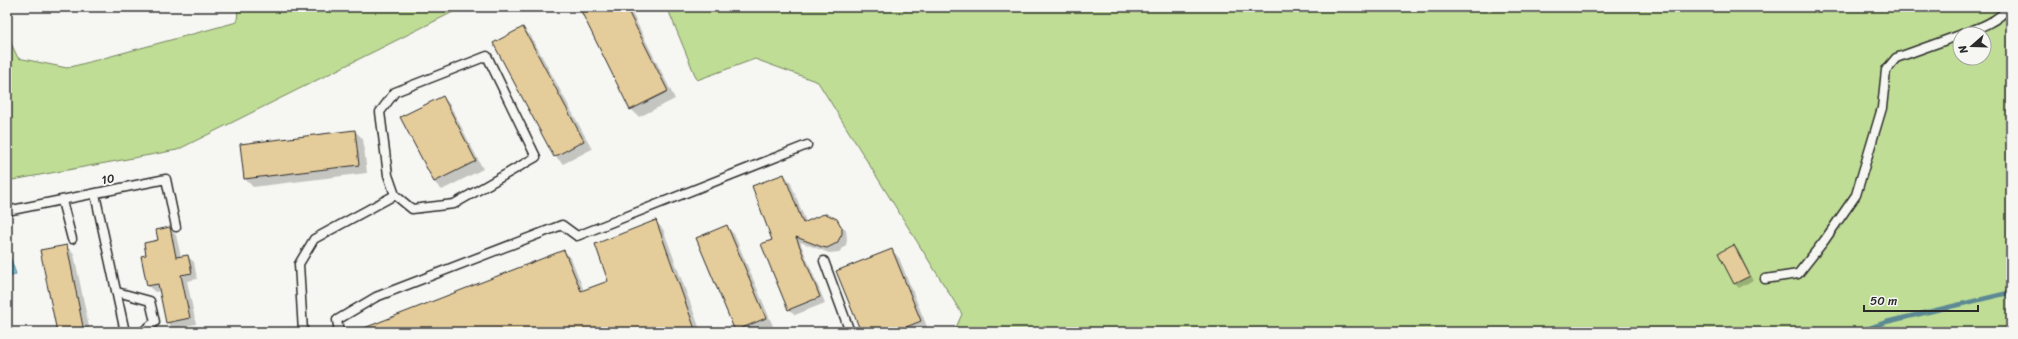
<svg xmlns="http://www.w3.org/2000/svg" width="2018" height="339" font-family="Sriracha,sans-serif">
	<rect width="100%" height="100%" fill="#f6f6f2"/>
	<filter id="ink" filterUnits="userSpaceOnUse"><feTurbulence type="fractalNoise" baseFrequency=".025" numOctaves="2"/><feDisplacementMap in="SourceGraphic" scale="8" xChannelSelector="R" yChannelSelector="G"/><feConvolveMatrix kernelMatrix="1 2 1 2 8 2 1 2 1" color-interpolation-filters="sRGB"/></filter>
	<g filter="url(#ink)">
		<!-- green -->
		<g fill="#bfdd95" stroke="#758460" fill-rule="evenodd">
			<polygon points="238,7 463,7 177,150 7,181 7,35 18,58 67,68 237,22"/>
			<path d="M667,7H2011V332H954L962,314L818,82L755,59L697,80ZM1960,34H1984V58H1960Z"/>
		</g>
		<!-- water -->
		<polygon fill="#7bc7da" stroke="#5b8994" points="7,254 10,257 16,274 7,278"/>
		<!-- shadow -->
		<g fill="#0003">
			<polygon points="580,7 629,7 675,99 639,117 631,109"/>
			<polygon points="523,28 531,36 592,149 563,164 555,156"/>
			<polygon points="443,97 450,105 483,169 442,190 434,182 402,117"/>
			<polygon points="355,131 363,139 367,173 253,187 245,179"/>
			<polygon points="784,175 790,181 806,222 826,215 832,216 846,230 847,240 846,245 839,252 829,253 800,242 825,303 795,315 789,309 774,240"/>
			<polygon points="655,221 663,229 701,332 360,332 564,251 571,258 584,291 609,281"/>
			<polygon points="726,226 734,234 773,326 759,332 736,331"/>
			<polygon points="169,228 176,235 181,257 187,256 194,262 197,279 187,281 196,324 173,329 167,322 160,291 155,292 148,286 147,255"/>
			<polygon points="66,246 74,254 90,332 58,332"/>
			<polygon points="1734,246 1738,250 1753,280 1739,288 1734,283"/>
			<polygon points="892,250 899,258 928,329 921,332 862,332"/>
		</g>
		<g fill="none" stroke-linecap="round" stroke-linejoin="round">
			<!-- stream -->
			<polyline stroke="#5b8994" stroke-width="4.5" points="1858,332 1886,322 2008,293 2011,287"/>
		</g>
		<!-- building -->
		<g fill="#e5cc9b" stroke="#2b2b2b">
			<polygon points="579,7 626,7 668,91 630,110"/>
			<polygon points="523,27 584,141 554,157 493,43"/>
			<polygon points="443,96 476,161 434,182 400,117"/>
			<polygon points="355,130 359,165 244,179 240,144"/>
			<polygon points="784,174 803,223 821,215 826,214 837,219 842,228 842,234 837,243 827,248 822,247 796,237 820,297 788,310 761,244 772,240 752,186"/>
			<polygon points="656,220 696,332 354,332 564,250 581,291 608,281 595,244"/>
			<polygon points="727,225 766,318 735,331 696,238"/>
			<polygon points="170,227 176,257 188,255 192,273 181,275 190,318 166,323 158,284 147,286 141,256 146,255 144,243 158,240 156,230"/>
			<polygon points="67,245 84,332 57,332 40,250"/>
			<polygon points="1734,245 1750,276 1734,284 1718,253"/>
			<polygon points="892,249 921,321 894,332 861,332 836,271"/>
		</g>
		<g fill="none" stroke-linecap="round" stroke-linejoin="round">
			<!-- service casing -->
			<g stroke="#2b2b2b" stroke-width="11">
				<g id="service">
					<path d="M1962,34C1979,28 1997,22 2009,7"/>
					<polygon points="487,56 536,157 454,204 412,209 395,195 388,175 380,112 395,92"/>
					<polyline points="95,194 125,332"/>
					<polyline points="62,201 72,239"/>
					<polyline points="7,211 166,179 176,227"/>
					<polyline points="824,261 850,332"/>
					<polyline points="1765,279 1798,274 1824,241 1856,195 1882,108 1886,70 1896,58 1960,35"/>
					<polyline points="117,292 150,301 155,322 142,332"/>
					<polyline points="303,332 299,264 314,239 395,195"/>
					<polyline points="339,332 337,320 376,297 562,225 577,236 807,145"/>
				</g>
			</g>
			<!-- service -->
			<use href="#service" stroke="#f6f6f2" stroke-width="8"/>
		</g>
	</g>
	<g text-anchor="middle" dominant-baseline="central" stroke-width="4" stroke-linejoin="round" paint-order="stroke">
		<!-- street labels -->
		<g font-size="12" fill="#2b2b2b" stroke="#f6f6f2">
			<text transform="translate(108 179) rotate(-12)">10</text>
		</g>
	</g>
	<!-- margin -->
	<rect width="2018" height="339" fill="none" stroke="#f6f6f2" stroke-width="24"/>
	<rect x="12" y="12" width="1994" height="315" fill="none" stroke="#2b2b2b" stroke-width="1.5" filter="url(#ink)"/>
	<!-- north arrow -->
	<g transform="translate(1972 46) rotate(250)"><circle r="19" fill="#f6f6f2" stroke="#a5a5a2"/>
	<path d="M0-3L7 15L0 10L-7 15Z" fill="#2b2b2b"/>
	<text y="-6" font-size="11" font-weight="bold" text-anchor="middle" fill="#2b2b2b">N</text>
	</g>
	<!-- scale -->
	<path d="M1864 305v6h114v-6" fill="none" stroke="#2b2b2b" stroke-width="2"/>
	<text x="1870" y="305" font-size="12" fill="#2b2b2b" stroke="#f6f6f2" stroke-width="3" paint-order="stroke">50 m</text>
</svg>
